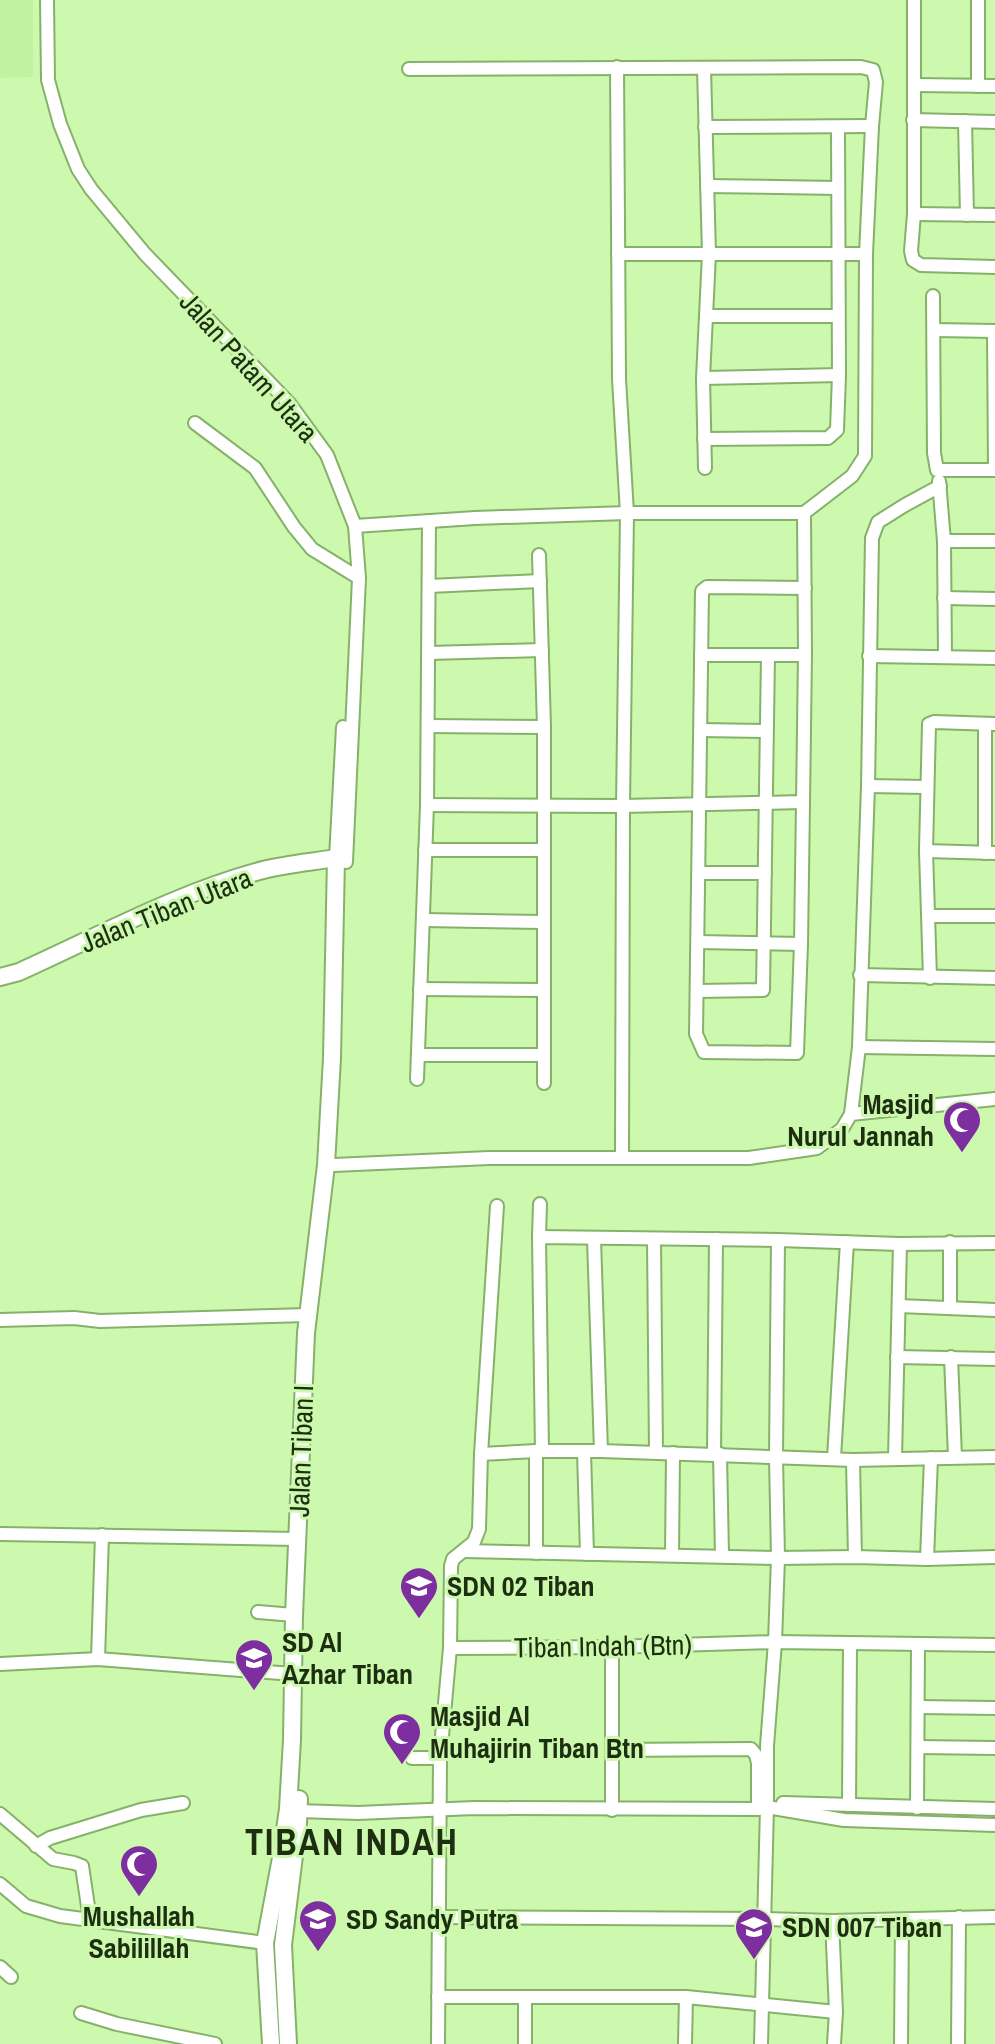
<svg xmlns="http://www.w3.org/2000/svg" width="995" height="2044" font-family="'Archivo Narrow',sans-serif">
	<rect width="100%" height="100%" fill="#ccf9ae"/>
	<!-- built -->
	<polygon fill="#c0f2a0" points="0,0 33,0 33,77 0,78"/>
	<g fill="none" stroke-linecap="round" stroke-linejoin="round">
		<!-- minor casing -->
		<g stroke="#86b16a" stroke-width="16">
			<g id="minor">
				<polyline points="47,0 48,80 60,124 78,169 91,189 145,254 289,403 327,455 355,526 359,578 346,862"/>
				<polyline points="914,0 914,214 911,251 913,260 921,265 995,267"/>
				<polyline points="617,67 619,379 627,513 623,806 622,1157"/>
				<polyline points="704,68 709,254 703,378 705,468"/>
				<polyline points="915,85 995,86"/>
				<polyline points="978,86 978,0"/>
				<polyline points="913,120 995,122"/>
				<polyline points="965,121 967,215"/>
				<polyline points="705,127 872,126"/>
				<polyline points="707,186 838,188"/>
				<polyline points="914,214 995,215"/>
				<polyline points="618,254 866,254"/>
				<polyline points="933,296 934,453 937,470 995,470"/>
				<polyline points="707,316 838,316"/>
				<polyline points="935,330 995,331"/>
				<polyline points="994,331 995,470"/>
				<polyline points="703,378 839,375"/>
				<polyline points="195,423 255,468 294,527 312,549 359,578"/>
				<polyline points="704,439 828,438 837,430 839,375 838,127"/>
				<polyline points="939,481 944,541 945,657"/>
				<polyline points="355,526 475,518 627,513 804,513 852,476 865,456 866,254 872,126 876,82 873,70 861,67 409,69"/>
				<polyline points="944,541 995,541"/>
				<polyline points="539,555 544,727 544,1083"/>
				<polyline points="429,586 540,581"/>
				<polyline points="944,598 995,599"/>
				<polyline points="429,653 542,650"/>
				<polyline points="701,655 805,655"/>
				<polyline points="869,656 995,658"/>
				<polyline points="995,724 934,722 929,724 926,851 995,853"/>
				<polyline points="428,726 544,727"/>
				<polyline points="701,730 766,731"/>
				<polyline points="868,786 927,787"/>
				<polyline points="803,802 801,944 797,1053 704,1052 696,1034 702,591 707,587 805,588"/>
				<polyline points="427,805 623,806 803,802 805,655 804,513"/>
				<polyline points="425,850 543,850"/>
				<polyline points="926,851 930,978"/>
				<polyline points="985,853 985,724"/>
				<polyline points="336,858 343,727"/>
				<polyline points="699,873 765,873"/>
				<polyline points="929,916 995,916"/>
				<polyline points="423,920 544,922"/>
				<polyline points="698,942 801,944"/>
				<polyline points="860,975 995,978"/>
				<polyline points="420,989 544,990"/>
				<polyline points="697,991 763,990 768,655"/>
				<polyline points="859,1047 995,1049"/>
				<polyline points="418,1055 544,1055"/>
				<polyline points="417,1079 427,805 429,521"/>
				<polyline points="851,1114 859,1047 868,786 872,538 878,522 905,505 940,486"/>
				<polyline points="334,1165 489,1158 749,1158 817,1148 842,1129 851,1114 995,1099"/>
				<polyline points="539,1237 540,1204"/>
				<polyline points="594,1239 601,1451"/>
				<polyline points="654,1239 656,1452"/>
				<polyline points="950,1242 950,1308"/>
				<polyline points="899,1306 995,1310"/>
				<polyline points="0,1320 74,1318 100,1321 308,1315"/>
				<polyline points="897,1357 995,1359"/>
				<polyline points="951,1357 955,1457"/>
				<polyline points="536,1451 536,1553"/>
				<polyline points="542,1451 539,1237 778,1240 900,1244 995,1243"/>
				<polyline points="584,1451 587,1554"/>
				<polyline points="481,1454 536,1451 601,1451 853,1460 995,1457"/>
				<polyline points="714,1454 716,1239"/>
				<polyline points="720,1454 722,1555"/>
				<polyline points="834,1458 847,1242"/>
				<polyline points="895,1458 900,1244"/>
				<polyline points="853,1460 855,1557"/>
				<polyline points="0,1534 297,1539"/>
				<polyline points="464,1551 778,1558 855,1557 927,1559 995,1557"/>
				<polyline points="672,1555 673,1453"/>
				<polyline points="927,1559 931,1458"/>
				<polyline points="258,1612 294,1615"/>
				<polyline points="612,1647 612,1810"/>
				<polyline points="450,1648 612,1647 775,1642 995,1645"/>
				<polyline points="98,1659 102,1535"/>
				<polyline points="0,1664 98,1659 293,1674"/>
				<polyline points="918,1707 995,1708"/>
				<polyline points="918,1747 995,1748"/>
				<polyline points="613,1750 751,1749 756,1755 758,1763 758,1809"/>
				<polyline points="412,1758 440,1758"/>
				<polyline points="783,1803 995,1809"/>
				<polyline points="849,1805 850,1644"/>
				<polyline points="917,1808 918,1644"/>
				<polyline points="299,1811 358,1813 474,1808 758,1809 767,1807 844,1820 995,1825"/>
				<polyline points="0,1814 53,1859 74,1863 82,1866 90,1920"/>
				<polyline points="36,1846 50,1838 141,1810 183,1803"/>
				<polyline points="0,1884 26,1906 60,1916 265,1943"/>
				<polyline points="438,1917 765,1919 832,1921 995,1917"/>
				<polyline points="832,1921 836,2012 834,2044"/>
				<polyline points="0,1967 11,1977"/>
				<polyline points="438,1997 686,1997 836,2012"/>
				<polyline points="525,1997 525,2044"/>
				<polyline points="81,2013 117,2024 215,2044"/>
				<polyline points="438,2044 440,1758 450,1648 451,1566 453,1559 474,1542 479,1529 481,1454 497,1206"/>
				<polyline points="685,2044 686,1997"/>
				<polyline points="761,2044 767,1807 767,1746 775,1642 778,1558 776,1457 778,1240"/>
				<polyline points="901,2044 902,1920"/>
				<polyline points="958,2044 959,1917"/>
			</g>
		</g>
		<!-- tertiary casing -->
		<g stroke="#86b16a" stroke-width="20">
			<g id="tertiary">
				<path d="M0,977L19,972C99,936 177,893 263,870C287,864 312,862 336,858L332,1058L326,1165L306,1333L294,1615L292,1740L288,1809L281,1858L265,1943L271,2044"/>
				<polyline points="288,2044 283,1945 298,1823 299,1799"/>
			</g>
		</g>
		<!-- minor -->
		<use href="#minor" stroke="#fff" stroke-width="12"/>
		<!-- tertiary -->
		<use href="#tertiary" stroke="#fff" stroke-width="16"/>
	</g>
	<!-- icons -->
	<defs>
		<g id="mosque-pin" transform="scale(2)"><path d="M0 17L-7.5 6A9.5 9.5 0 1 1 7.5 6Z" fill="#7d2e9f" stroke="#ccf9ae"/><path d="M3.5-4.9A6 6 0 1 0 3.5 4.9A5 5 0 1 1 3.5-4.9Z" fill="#fff"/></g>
		<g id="school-pin" transform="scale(2)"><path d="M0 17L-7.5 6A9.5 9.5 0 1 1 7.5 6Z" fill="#7d2e9f" stroke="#ccf9ae"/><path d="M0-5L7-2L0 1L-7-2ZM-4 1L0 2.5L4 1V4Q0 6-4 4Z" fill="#fff"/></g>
	</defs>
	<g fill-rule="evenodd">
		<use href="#mosque-pin" x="962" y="1120"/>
		<use href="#school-pin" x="419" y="1586"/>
		<use href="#school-pin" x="254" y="1658"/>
		<use href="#mosque-pin" x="402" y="1732"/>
		<use href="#mosque-pin" x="139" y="1864"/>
		<use href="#school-pin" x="318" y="1919"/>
		<use href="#school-pin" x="754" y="1927"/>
	</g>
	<g text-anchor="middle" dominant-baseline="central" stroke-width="6" stroke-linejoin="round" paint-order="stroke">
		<!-- street labels -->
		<g font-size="28" fill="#1d2e11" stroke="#ccf9ae">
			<text transform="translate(249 367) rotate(48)">Jalan Patam Utara</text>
			<text transform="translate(166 910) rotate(-22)">Jalan Tiban Utara</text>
			<text transform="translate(301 1451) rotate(-88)">Jalan Tiban I</text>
			<text transform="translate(603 1646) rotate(-1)">Tiban Indah (Btn)</text>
		</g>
		<!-- poi labels -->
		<g font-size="28" font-weight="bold" fill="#1d2e11" stroke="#ccf9ae" text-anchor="start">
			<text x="934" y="1104" text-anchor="end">Masjid<tspan x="934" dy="32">Nurul Jannah</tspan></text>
			<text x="447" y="1586">SDN 02 Tiban</text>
			<text x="282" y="1642">SD Al<tspan x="282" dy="32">Azhar Tiban</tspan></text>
			<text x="430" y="1716">Masjid Al<tspan x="430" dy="32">Muhajirin Tiban Btn</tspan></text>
			<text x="139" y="1916" text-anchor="middle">Mushallah<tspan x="139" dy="32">Sabilillah</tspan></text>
			<text x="346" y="1919">SD Sandy Putra</text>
			<text x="782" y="1927">SDN 007 Tiban</text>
		</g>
		<!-- district labels -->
		<g font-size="36" font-weight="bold" letter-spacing="2" fill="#1d2e11" stroke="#ccf9ae">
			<text x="352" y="1842">TIBAN INDAH</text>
		</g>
	</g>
</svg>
